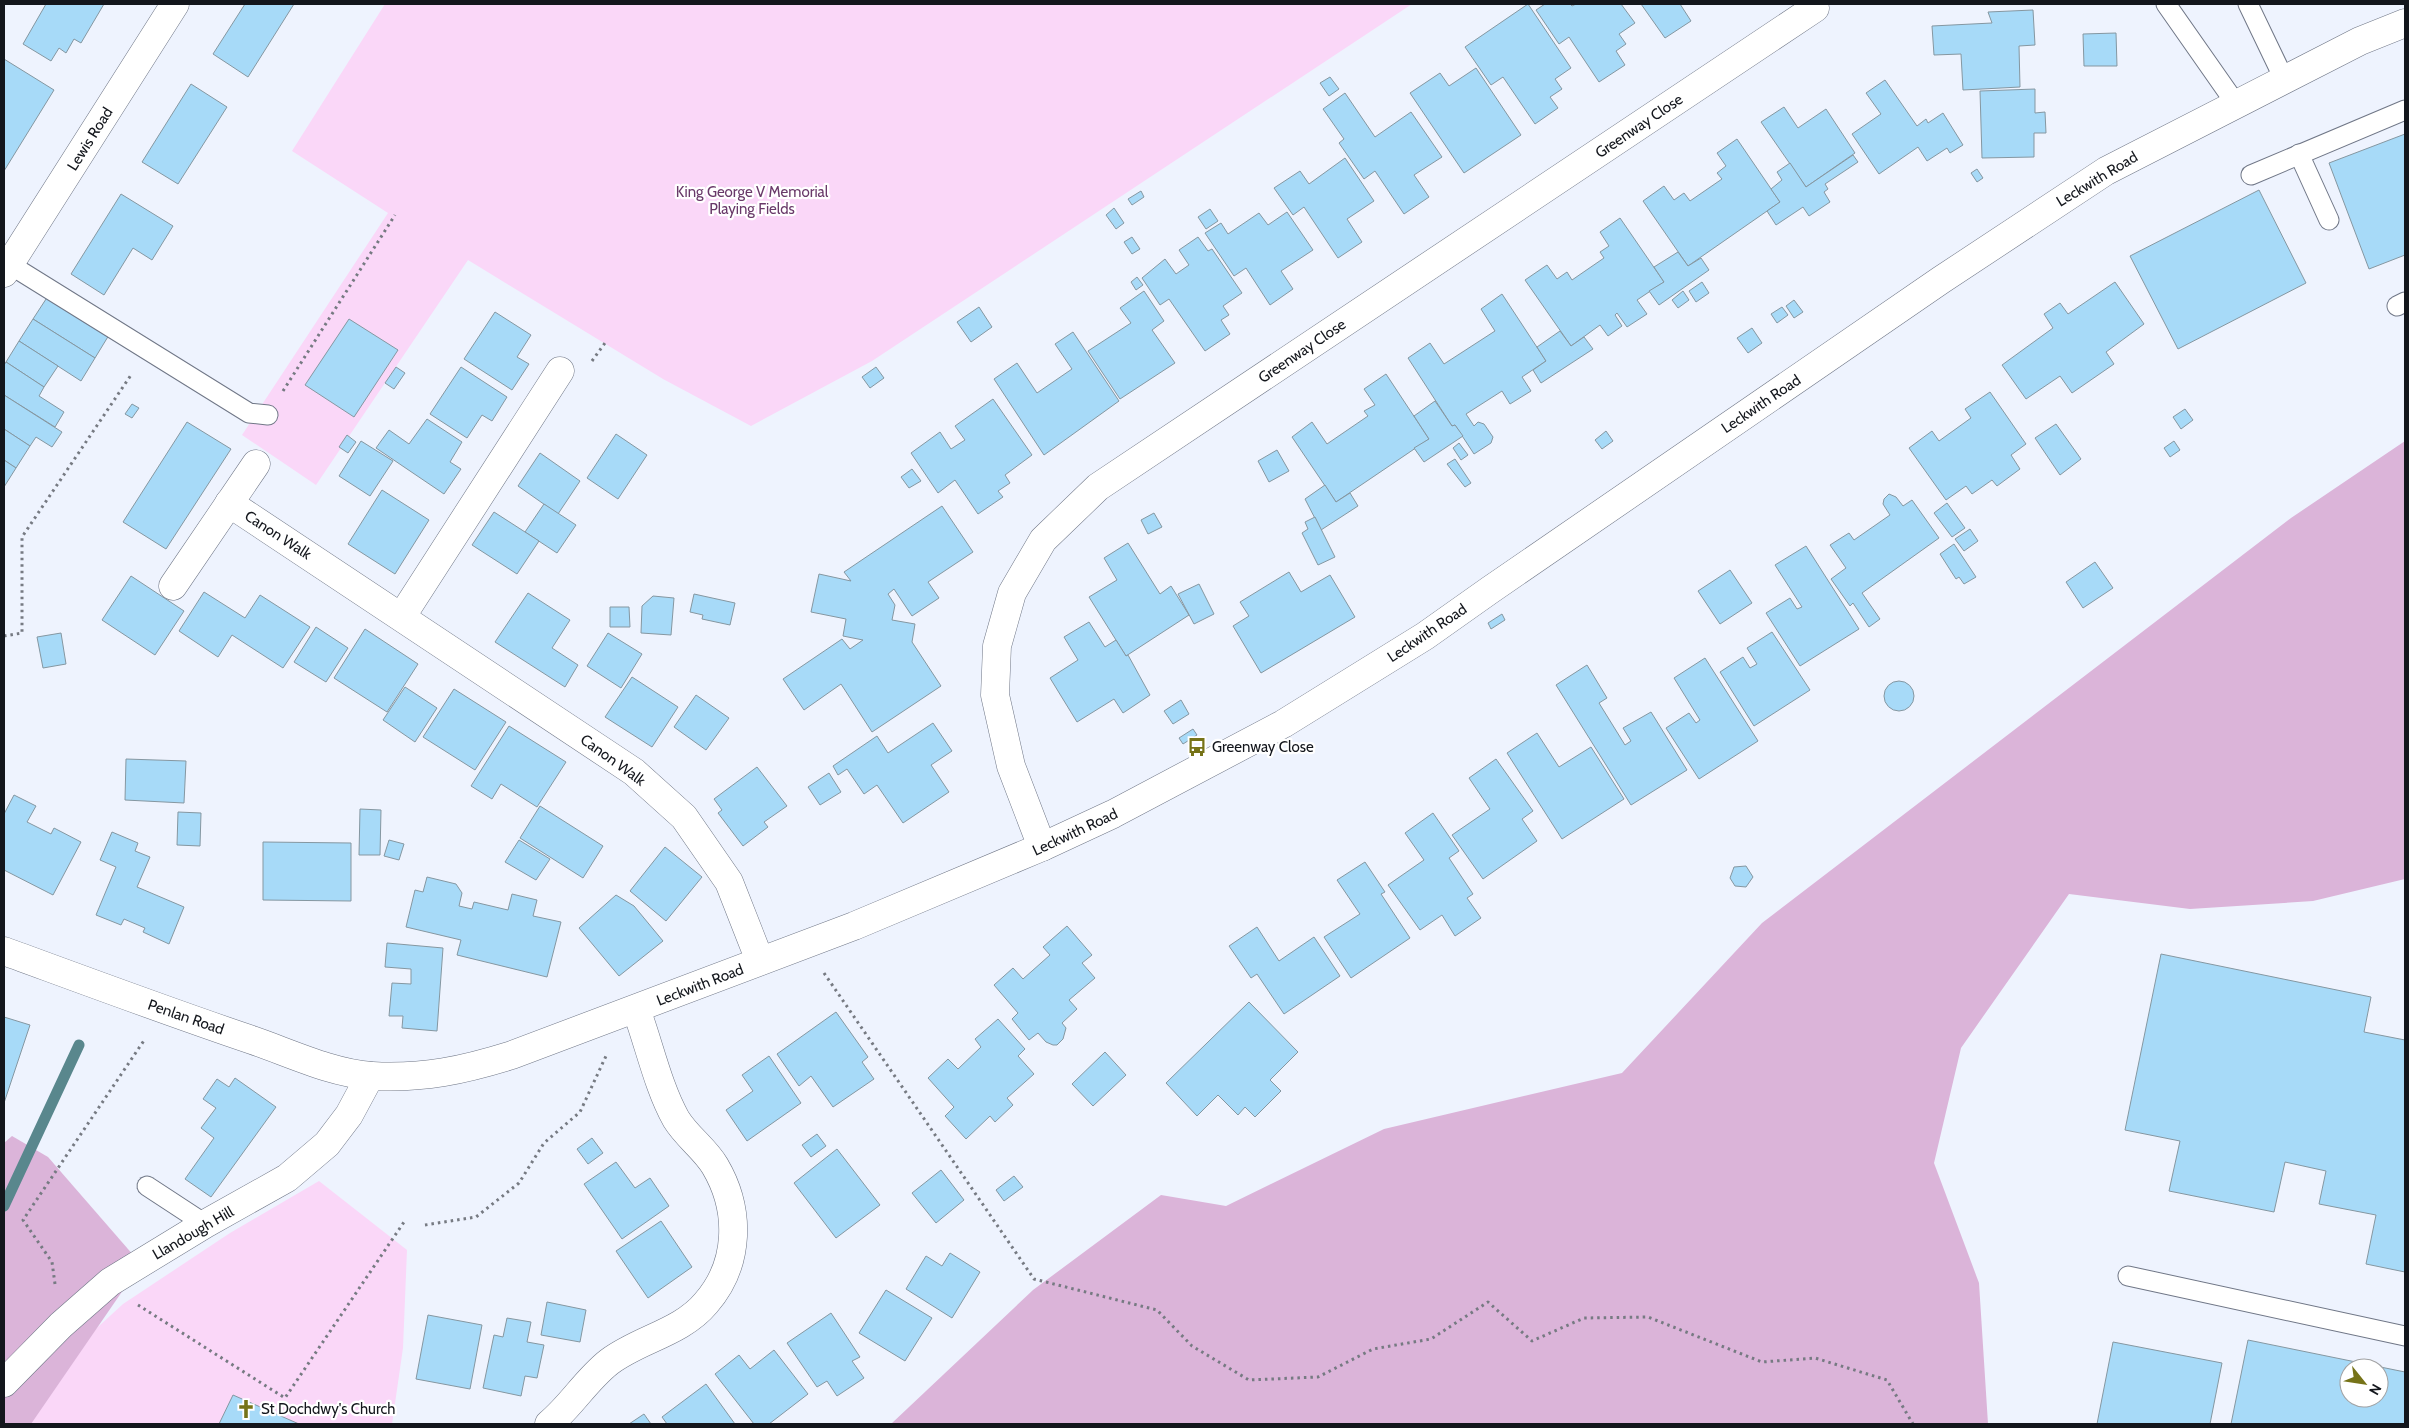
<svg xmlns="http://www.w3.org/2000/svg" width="2409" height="1428" font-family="Cabin,sans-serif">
	<rect width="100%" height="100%" fill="#eef3fe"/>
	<!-- green -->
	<g fill="#fad7f8">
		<polygon points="385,4 1412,4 872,361 751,426 663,379 468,260 316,485 242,435 388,213 292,151"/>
		<polygon points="319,1181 407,1250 403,1348 392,1424 4,1424 4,1413 123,1304 230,1233"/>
	</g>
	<!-- forest -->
	<g fill="#dbb4d9">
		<polygon points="2405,441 2405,879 2313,901 2190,909 2069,894 1961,1048 1934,1163 1979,1283 1988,1424 891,1424 1033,1290 1161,1195 1226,1206 1384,1129 1622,1073 1762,923 2291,518"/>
		<polygon points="12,1136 48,1157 141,1264 31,1424 4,1424 4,1143"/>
	</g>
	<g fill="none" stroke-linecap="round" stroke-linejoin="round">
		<!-- stream -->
		<polyline stroke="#59878d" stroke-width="11" points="4,1206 79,1045"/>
	</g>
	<!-- building -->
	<g fill="#a7daf8" stroke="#8597a1" fill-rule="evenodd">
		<polygon points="46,4 104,4 81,43 74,39 66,53 59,48 51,61 23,44"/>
		<polygon points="245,4 294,4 248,77 213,54"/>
		<polygon points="1528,4 1571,68 1555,79 1562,89 1550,97 1558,108 1535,124 1503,77 1491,85 1465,47"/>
		<polygon points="1545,4 1570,4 1572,6 1576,4 1621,4 1635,23 1619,34 1626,44 1616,51 1625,65 1599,82 1569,37 1559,44 1536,10"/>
		<polygon points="1641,4 1680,4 1691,21 1665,38"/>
		<polygon points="2033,10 2035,45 2019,46 2020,87 1963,90 1961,54 1934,55 1932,26 1992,23 1988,12"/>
		<polygon points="2116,33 2117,66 2084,66 2083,34"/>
		<polygon points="4,59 54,90 4,171"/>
		<polygon points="1476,68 1521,135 1464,173 1410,93 1440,73 1449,86"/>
		<polygon points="1330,77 1339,89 1329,96 1320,83"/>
		<polygon points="1885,80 1917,126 1926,119 1928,123 1943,113 1963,145 1950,153 1947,148 1927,161 1918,147 1879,174 1852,134 1881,114 1866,93"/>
		<polygon points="191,84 227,107 178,184 142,162"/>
		<polygon points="2035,89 2035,113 2045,112 2046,133 2034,133 2034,157 1982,158 1980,91"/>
		<polygon points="1345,93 1375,137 1411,112 1442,157 1414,175 1429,197 1404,214 1375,171 1364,179 1339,143 1344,139 1323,109"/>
		<polygon points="1784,107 1798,128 1826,109 1855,153 1806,187 1761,122"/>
		<polygon points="2405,134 2405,255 2369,269 2329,163"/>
		<polygon points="1737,139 1780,202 1688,266 1643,201 1664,186 1674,200 1684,193 1690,201 1722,179 1717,173 1726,166 1717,153"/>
		<polygon points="1853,155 1858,162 1825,184 1828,189 1824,192 1830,202 1809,216 1803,207 1776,225 1767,211 1780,202 1771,189 1782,180 1777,172 1790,163 1806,187"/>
		<polygon points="1345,158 1374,201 1347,219 1362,242 1338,258 1304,207 1293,215 1274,188 1300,171 1309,184"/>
		<polygon points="1977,169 1983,178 1977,182 1971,173"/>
		<polygon points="2259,190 2306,283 2178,349 2130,256"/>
		<polygon points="1141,191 1144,197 1132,205 1128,199"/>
		<polygon points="121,194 173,226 152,260 133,248 104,295 71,274"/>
		<polygon points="1114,208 1124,223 1116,229 1106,215"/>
		<polygon points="1210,209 1218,221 1206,229 1198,217"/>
		<polygon points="1287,212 1313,250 1281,271 1293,289 1270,305 1246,268 1234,276 1205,233 1221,223 1228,234 1259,213 1268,225"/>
		<polygon points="1620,218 1664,282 1637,300 1647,314 1627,327 1617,313 1615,315 1622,326 1608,336 1600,325 1571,346 1525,280 1547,265 1557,279 1567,272 1572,280 1604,258 1600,252 1609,246 1600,232"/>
		<polygon points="1132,237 1140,249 1132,254 1124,242"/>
		<polygon points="1198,237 1208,251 1212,249 1242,293 1223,306 1229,315 1221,320 1230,334 1205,351 1169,299 1160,305 1142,278 1165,259 1176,274 1189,265 1179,250"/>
		<polygon points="1678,252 1688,266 1701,258 1709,270 1659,305 1649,291 1664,282 1654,267"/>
		<polygon points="1137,277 1143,285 1136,290 1131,282"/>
		<polygon points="1702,282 1709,293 1696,302 1689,291"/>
		<polygon points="2115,282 2144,324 2106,352 2114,364 2072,393 2060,376 2026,399 2002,365 2053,328 2044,314 2060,303 2068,314"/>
		<polygon points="1144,291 1164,321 1152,330 1175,363 1120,399 1088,351 1131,323 1120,308"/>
		<polygon points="1683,291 1689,300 1678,308 1672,300"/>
		<polygon points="1502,294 1546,361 1522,377 1531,391 1510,404 1502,391 1466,414 1474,426 1478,422 1484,424 1493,437 1491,443 1474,454 1455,425 1452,426 1408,358 1430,343 1444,364 1495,331 1481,309"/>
		<polygon points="48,296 109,335 95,358 33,319"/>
		<polygon points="1794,300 1803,312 1794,318 1786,306"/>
		<polygon points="979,307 992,327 971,342 957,322"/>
		<polygon points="1782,307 1788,315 1777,323 1771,314"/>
		<polygon points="495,312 531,335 517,357 529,364 512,390 464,359"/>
		<polygon points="33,319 95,358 81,381 19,341"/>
		<polygon points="349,319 398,350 354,417 305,385"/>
		<polygon points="1752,328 1762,343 1748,353 1737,338"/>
		<polygon points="1560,331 1571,346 1584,337 1593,349 1541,383 1533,370 1546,361 1537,347"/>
		<polygon points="1073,332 1119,401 1044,455 994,379 1017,363 1037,393 1072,369 1055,344"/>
		<polygon points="19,341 58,366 44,387 6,362"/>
		<polygon points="6,362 44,387 39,396 64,412 55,427 4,395 4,365"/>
		<polygon points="396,367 405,373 394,389 385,383"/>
		<polygon points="461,367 507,397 492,421 482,415 467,438 430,414"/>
		<polygon points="876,367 884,378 870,388 862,377"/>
		<polygon points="1386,374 1429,439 1336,502 1292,437 1312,422 1327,444 1368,416 1364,411 1375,405 1364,389"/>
		<polygon points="1990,392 2026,444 2011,455 2020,469 1997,486 1992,480 1972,494 1966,486 1946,500 1909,448 1932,431 1939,441 1971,418 1965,409"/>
		<polygon points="4,395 62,432 52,447 36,437 30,446 4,429"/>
		<polygon points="993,399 1032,455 1005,475 1010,483 998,491 1003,497 978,514 955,480 938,493 911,453 940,432 951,449 965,440 955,426"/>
		<polygon points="1435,401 1452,426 1455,425 1463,436 1424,462 1414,448 1429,439 1414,416"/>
		<polygon points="132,404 139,408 132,418 125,414"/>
		<polygon points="2185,409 2193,420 2181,429 2173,417"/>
		<polygon points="427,419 462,442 450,462 461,469 444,494 376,448 389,430 409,444"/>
		<polygon points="187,422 231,449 166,549 123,522"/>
		<polygon points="2056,424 2081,459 2060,475 2035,438"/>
		<polygon points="4,429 30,446 16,468 4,460"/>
		<polygon points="1606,431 1613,441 1602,449 1595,440"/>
		<polygon points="616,434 647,455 618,499 587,478"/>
		<polygon points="347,435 356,442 348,453 339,447"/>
		<polygon points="361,441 393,461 370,496 339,476"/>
		<polygon points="2174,441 2180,450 2170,457 2164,448"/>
		<polygon points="1459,443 1468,455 1461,460 1453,448"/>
		<polygon points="1277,450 1289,471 1269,482 1258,461"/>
		<polygon points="540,453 580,481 558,514 518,486"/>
		<polygon points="1455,459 1471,483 1465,487 1447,464"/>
		<polygon points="4,460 16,468 4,487"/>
		<polygon points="912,469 921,481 909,488 901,477"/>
		<polygon points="1325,485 1336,502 1350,493 1358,506 1321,530 1305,499"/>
		<polygon points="382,490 429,520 395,574 348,544"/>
		<polygon points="1889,494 1896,497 1903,506 1912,500 1939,538 1862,593 1880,619 1869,627 1853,603 1850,606 1831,579 1846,568 1830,545 1849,533 1854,540 1890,515 1883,504 1884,499"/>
		<polygon points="1947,503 1965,528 1952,537 1934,513"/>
		<polygon points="544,504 576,525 557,553 525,532"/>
		<polygon points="942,506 973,552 928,582 939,598 912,616 894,589 888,594 895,605 892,620 915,624 912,642 941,686 872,732 841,684 804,710 783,679 842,639 850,649 863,640 843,636 846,619 811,612 819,574 851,581 844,572"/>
		<polygon points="494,512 539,541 517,574 472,545"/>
		<polygon points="1154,513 1162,527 1148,534 1141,520"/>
		<polygon points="1315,517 1335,557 1318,565 1302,533 1308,529 1305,522"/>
		<polygon points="1970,529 1978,541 1964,551 1955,539"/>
		<polygon points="1128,543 1160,594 1171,586 1189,615 1126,656 1089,597 1117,580 1104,558"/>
		<polygon points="1954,544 1976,577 1964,584 1959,577 1956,579 1940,554"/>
		<polygon points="1806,546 1859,629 1800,666 1766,613 1790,598 1797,609 1802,607 1775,565"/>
		<polygon points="2095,562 2113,588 2083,608 2066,582"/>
		<polygon points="1730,570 1752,603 1720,624 1698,591"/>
		<polygon points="1289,572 1301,592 1330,575 1355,617 1261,673 1233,626 1249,616 1240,602"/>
		<polygon points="131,576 184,611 155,655 102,620"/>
		<polygon points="1199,584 1214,614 1194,624 1178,594"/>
		<polygon points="204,592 245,618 260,595 310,627 283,668 232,635 218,657 179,631"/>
		<polygon points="528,593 570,620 552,648 578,665 565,687 495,642"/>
		<polygon points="694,594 735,603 730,625 702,619 703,615 690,612"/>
		<polygon points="653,596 674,598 671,635 641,633 642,606"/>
		<polygon points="610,607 629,607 630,627 610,627"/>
		<polygon points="1502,614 1505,620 1491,629 1488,623"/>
		<polygon points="1089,622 1105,647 1116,640 1126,656 1128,655 1150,695 1123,713 1114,699 1077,722 1050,678 1078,660 1064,637"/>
		<polygon points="316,627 348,648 326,682 294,662"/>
		<polygon points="365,629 418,664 387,712 334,678"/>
		<polygon points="1772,632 1810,690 1754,726 1720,672 1743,657 1750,668 1757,664 1747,648"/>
		<polygon points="61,633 66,664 43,668 37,637"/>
		<polygon points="608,633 642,654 621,688 587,666"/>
		<polygon points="1705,658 1758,741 1699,779 1666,728 1689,713 1696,723 1700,720 1674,678"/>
		<polygon points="1587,665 1607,698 1599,703 1625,745 1631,741 1623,728 1651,712 1687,770 1631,805 1556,685"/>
		<polygon points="632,677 678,707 652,747 605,717"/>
		<circle cx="1899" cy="696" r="15"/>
		<polygon points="405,687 437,708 415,742 383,720"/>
		<polygon points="454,689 506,722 475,770 423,737"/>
		<polygon points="696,695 729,718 706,750 674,727"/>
		<polygon points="1181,700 1189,714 1173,724 1164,711"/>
		<polygon points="933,723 952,751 931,765 949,792 903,823 877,785 864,794 847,769 838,775 833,766 877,736 888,753"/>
		<polygon points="509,726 566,762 537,807 501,784 492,799 471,786"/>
		<polygon points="1193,729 1197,735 1183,744 1179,738"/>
		<polygon points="1537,733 1559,767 1591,747 1624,799 1562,839 1507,753"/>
		<polygon points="126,759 186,761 184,803 125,800"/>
		<polygon points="1496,759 1533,811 1522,819 1537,841 1483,879 1452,835 1490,809 1469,778"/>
		<polygon points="757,767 787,806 764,822 768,827 743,846 718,813 722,810 714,799"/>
		<polygon points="829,773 841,792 820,805 808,787"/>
		<polygon points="14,795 36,806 27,822 51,834 54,828 81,842 53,895 4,870 4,814"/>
		<polygon points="540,806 603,846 583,878 520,838"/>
		<polygon points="360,809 381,810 380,855 359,855"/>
		<polygon points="178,812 201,813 200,846 177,845"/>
		<polygon points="1433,813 1459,851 1449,858 1473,894 1467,898 1481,918 1455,936 1442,915 1420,930 1388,885 1424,860 1405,833"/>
		<polygon points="112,832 138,843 135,851 150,857 137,887 184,907 169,944 143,932 145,928 124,919 121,925 96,915 116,867 100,860"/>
		<polygon points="389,840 404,844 399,860 384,856"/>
		<polygon points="519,840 550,859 536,880 505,862"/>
		<polygon points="263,842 351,843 351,901 263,900"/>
		<polygon points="665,847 702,877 666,921 630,891"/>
		<polygon points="1365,862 1385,892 1381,894 1410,938 1351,978 1324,937 1360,914 1337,880"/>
		<polygon points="1746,866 1753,877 1746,887 1735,886 1730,878 1734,867"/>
		<polygon points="427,877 456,884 462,893 459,906 472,909 474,902 508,910 512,894 537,900 533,916 561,922 547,977 457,955 461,940 406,927 415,890 423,892"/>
		<polygon points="616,895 634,906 663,941 619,976 579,928"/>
		<polygon points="1067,926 1092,955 1082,963 1095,978 1069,1000 1077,1009 1062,1023 1066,1028 1063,1039 1057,1045 1053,1045 1046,1042 1038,1033 1029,1040 1012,1019 1018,1013 994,985 1013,968 1023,979 1050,955 1043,947"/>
		<polygon points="1257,927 1279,961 1314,937 1340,976 1284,1014 1257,974 1251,978 1229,946"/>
		<polygon points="387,943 443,948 437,1031 402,1028 403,1016 389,1016 392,983 411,984 411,969 385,967"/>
		<polygon points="2161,954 2371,997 2364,1032 2405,1040 2405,1272 2366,1264 2376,1215 2319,1204 2326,1171 2285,1162 2274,1212 2169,1191 2180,1141 2125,1130"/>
		<polygon points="1249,1002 1298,1052 1270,1080 1281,1091 1255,1117 1245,1107 1238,1115 1218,1095 1197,1116 1166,1083"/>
		<polygon points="836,1012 868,1057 862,1062 874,1079 833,1107 811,1076 799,1086 777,1054"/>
		<polygon points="4,1017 30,1025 4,1103"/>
		<polygon points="998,1019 1025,1049 1018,1056 1034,1074 1007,1098 1013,1105 995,1122 990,1116 966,1139 945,1116 954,1107 928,1078 948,1059 958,1069 981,1047 975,1039"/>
		<polygon points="1105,1052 1126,1075 1093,1106 1072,1084"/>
		<polygon points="769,1056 801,1103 747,1141 726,1110 753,1091 742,1075"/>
		<polygon points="235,1078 276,1107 211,1197 185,1179 214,1138 201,1128 216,1108 203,1099 217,1079 229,1087"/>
		<polygon points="817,1134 826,1146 811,1157 802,1145"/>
		<polygon points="592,1138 603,1153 588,1164 577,1149"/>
		<polygon points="837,1149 880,1205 836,1238 794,1183"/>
		<polygon points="616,1162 635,1188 650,1178 669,1206 622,1239 584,1184"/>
		<polygon points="941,1170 964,1200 936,1223 912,1193"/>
		<polygon points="1014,1176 1023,1187 1004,1201 996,1190"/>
		<polygon points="661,1221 692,1267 648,1298 616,1251"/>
		<polygon points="950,1253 980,1272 952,1318 906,1289 926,1256 942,1266"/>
		<polygon points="886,1290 932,1318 905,1361 859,1333"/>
		<polygon points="547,1302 586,1310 580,1342 541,1335"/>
		<polygon points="831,1313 860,1357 852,1361 864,1378 837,1396 827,1381 817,1387 787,1343"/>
		<polygon points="428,1315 482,1325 470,1389 416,1379"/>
		<polygon points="507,1318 531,1322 527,1342 544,1345 537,1378 525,1376 521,1396 483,1388 494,1335 503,1337"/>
		<path d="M2248,1340L2405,1372V1424H2231ZM2349,1368H2379V1398H2349Z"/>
		<polygon points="2113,1342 2222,1363 2210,1424 2097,1424"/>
		<polygon points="774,1350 808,1394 769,1424 754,1424 715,1374 739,1355 750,1369"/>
		<polygon points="706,1384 735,1424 667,1424 662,1417"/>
		<polygon points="233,1395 299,1424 219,1424"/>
		<polygon points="644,1414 651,1424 629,1424"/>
	</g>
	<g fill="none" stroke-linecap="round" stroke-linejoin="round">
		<!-- lane casing -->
		<g stroke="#707787" stroke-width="21">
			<g id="lane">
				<polyline points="2166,4 2236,104"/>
				<polyline points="2248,4 2284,79"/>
				<polyline points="2299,154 2329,220"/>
				<polyline points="2251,175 2405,110"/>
				<polyline points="9,264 249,413 268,415"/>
				<polyline points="2397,306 2405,302"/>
				<polyline points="147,1186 205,1224"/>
				<polyline points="2128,1276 2405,1336"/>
			</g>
		</g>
		<!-- street casing -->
		<g stroke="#707787" stroke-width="29">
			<g id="street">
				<polyline points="4,273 175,4"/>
				<polyline points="229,503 634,772 684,817 729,882 760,961"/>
				<polyline points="173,586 256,464"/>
				<polyline points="402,616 560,371"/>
				<polyline points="1042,847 1011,766 995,695 997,646 1012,593 1043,540 1098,487 1815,8"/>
				<polyline points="4,1383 61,1325 110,1282 205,1224 287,1178 327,1144 349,1115 370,1076"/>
				<path d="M549,1424C571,1406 586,1380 609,1362C639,1339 681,1333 706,1303C740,1264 741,1210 715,1166C705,1149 687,1137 676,1119C658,1087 649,1044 636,1009"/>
			</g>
		</g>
		<!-- secondary casing -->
		<g stroke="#707787" stroke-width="29">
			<path id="secondary" d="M4,951C86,981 169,1012 252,1040C290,1053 331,1073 372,1076C423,1079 464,1070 512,1055L854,926L1042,847L1113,814L1283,724L1425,636L1490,590L1941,280L2106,171L2360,41L2405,23"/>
		</g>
		<!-- path -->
		<g stroke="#767a82" stroke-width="3" stroke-dasharray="2.5 4" stroke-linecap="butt">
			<polyline points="592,361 605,343"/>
			<polyline points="283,391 395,215"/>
			<polyline points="4,636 22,633 22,537 131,375"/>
			<polyline points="824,973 1034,1279 1157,1310 1192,1346 1249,1380 1318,1377 1373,1349 1431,1339 1488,1302 1532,1341 1584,1318 1648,1317 1762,1362 1815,1358 1887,1380 1913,1424"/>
			<polyline points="425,1225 476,1217 519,1183 544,1143 580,1112 606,1056"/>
			<polyline points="55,1284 52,1262 23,1220 145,1039"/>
			<polyline points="138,1305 285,1398 404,1222"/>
		</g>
		<!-- lane -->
		<use href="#lane" stroke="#fff" stroke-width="19"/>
		<!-- street -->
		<use href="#street" stroke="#fff" stroke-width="28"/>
		<!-- secondary -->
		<use href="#secondary" stroke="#fff" stroke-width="28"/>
	</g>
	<!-- icons -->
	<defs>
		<g id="bus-bare" transform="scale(1.5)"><path d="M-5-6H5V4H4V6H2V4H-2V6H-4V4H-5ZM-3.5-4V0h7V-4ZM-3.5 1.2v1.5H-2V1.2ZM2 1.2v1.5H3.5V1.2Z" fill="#767318" stroke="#fff" stroke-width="2.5" paint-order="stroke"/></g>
		<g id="church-bare" transform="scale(1.5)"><path d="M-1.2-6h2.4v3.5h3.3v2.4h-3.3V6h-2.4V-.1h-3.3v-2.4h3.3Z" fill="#767318" stroke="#fff" stroke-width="2.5" paint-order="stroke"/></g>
	</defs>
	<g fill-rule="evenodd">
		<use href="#bus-bare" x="1197" y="747"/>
		<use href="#church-bare" x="246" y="1409"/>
	</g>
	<g text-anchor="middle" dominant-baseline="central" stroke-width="4.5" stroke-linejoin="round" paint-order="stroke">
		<!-- street labels -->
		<g font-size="15" fill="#13161c" stroke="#fff">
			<text transform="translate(1639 126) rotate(-34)">Greenway Close</text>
			<text transform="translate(90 139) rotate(-58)">Lewis Road</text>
			<text transform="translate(2097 179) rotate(-31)">Leckwith Road</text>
			<text transform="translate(1302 351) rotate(-34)">Greenway Close</text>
			<text transform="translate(1761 404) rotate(-34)">Leckwith Road</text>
			<text transform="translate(278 535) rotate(33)">Canon Walk</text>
			<text transform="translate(1427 633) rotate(-34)">Leckwith Road</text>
			<text transform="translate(613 760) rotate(36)">Canon Walk</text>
			<text transform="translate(1075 832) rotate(-25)">Leckwith Road</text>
			<text transform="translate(700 985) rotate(-21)">Leckwith Road</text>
			<text transform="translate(186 1017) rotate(19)">Penlan Road</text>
			<text transform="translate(193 1233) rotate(-30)">Llandough Hill</text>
		</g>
		<!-- park labels -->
		<g font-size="15" fill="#693969" stroke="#fff">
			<text x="752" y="192">King George V Memorial<tspan x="752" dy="17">Playing Fields</tspan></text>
		</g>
		<!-- poi labels -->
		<g font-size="15" fill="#13161c" stroke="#fff" text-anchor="start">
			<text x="1212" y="747">Greenway Close</text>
			<text x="261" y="1409">St Dochdwy's Church</text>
		</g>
	</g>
	<!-- border -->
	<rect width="2409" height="1428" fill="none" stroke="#13161c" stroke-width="10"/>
	<!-- north arrow -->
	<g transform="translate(2364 1383) rotate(120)"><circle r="24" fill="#ffffff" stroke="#a1a2a4"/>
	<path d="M0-4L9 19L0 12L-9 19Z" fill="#767318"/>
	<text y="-8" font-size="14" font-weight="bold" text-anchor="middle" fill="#13161c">N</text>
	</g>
</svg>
